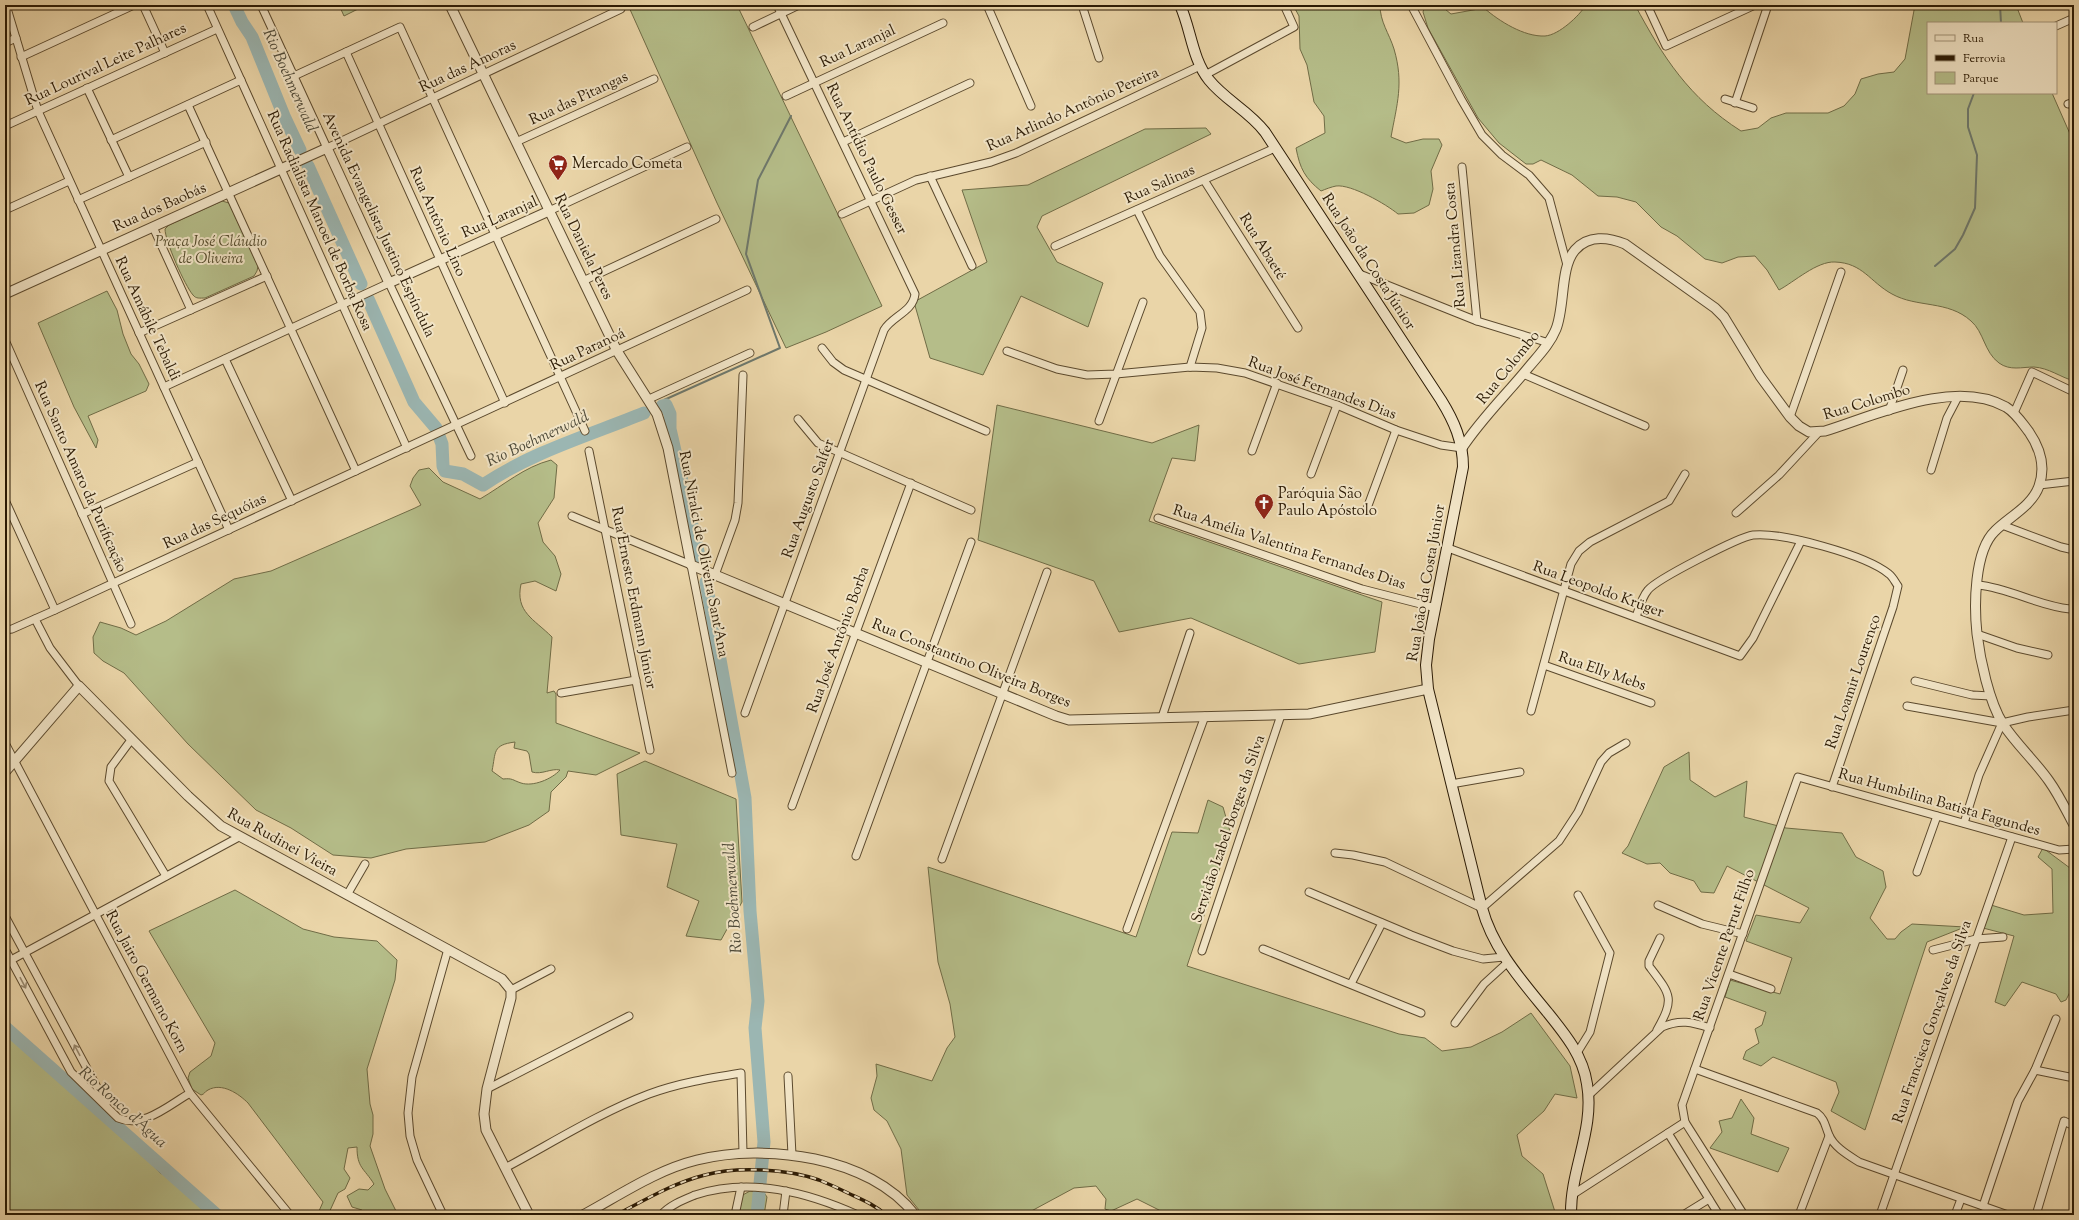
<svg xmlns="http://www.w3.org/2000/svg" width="2079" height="1220" font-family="'Sorts Mill Goudy',serif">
	<rect width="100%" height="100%" fill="#ead5a8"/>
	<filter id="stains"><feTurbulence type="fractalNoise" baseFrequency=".005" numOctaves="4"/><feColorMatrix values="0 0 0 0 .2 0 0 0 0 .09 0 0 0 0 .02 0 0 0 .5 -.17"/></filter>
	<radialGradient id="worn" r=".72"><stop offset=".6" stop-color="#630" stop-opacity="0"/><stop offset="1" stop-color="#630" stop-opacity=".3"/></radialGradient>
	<!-- green -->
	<g fill="#b5bd89" stroke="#706c46" fill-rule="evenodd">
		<polygon points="339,5 366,5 344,16"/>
		<polygon points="628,5 737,5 882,306 826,332 786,348 717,203"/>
		<path d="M1293,5H1380C1380,22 1389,33 1394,49C1404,83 1397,104 1391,137L1406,143L1423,139H1439L1442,145L1431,171L1433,189L1429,205L1414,213L1398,214C1386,204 1351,184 1336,186C1331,187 1326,189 1321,191C1305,178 1300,169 1296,148L1325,133L1324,116L1314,102L1307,65L1300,49L1299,16Z"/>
		<path d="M1425,5H1440L1451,14L1484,8C1499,21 1524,37 1545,36C1559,35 1579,16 1586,5H1635C1663,57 1689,98 1741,131L1758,128L1771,118L1786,113H1828L1844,106L1855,94L1861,79L1878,74L1894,72L1905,59L1915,5H2016L2023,23H1928V93H2052L2074,143V381C2060,377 2049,368 2034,367C2022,367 2010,371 1999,363C1984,352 1984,332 1971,321C1948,300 1917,308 1892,294C1870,282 1863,263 1835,262C1817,261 1794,282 1779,290L1767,270L1755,256L1738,257L1722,263L1705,259L1677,236L1661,227L1636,202L1617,197L1598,196L1572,175L1541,160L1533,164H1526L1499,143L1478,118L1428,28L1423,12Z"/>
		<polygon points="1206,128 1211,134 1042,216 1037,227 1057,262 1103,283 1088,327 1021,296 983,375 930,358 914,302 987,262 962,190 1028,185 1145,129"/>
		<path d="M222,201L229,203L258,266L257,271L254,276L205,298C200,298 196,299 193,295C185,286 165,241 165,229L169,225Z"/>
		<polygon points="107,291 117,310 123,334 131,354 139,364 149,384 146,391 88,416 98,440 96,448 74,407 38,323"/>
		<polygon points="997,405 1152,443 1199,425 1195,461 1172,458 1149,521 1382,602 1375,652 1299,664 1191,618 1119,632 1094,581 978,540"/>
		<path d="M551,460L557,465L554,498L538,523L543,542L555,556L561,574L556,591L535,581L521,584C515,612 534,619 552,637L547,693L554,691L556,694V723L640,753L596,775L568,771L566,777L551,792L549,811L529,825L485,842L406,849L371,858L333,855L291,828L256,810L188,744L124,673L103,661L94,653L93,637L100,622L121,628L136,635L166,621L234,579L271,571L415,508L421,505L410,486L413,478L419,470L429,468L443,482L480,499C504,485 524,467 551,460ZM515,742L514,748L527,751L529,754L532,772C542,775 551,768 560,770C552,779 533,787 521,783C512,780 513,778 503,779L492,771C496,752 492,745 515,742Z"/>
		<polygon points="1689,752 1690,780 1715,797 1747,781 1744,817 1786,828 1842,833 1856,857 1883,871 1886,887 1870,918 1887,939 1895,939 1901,932 1912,924 1965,927 1927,942 1865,1130 1831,1111 1839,1092 1836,1082 1773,1057 1761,1066 1743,1059 1746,1051 1759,1043 1755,1029 1762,1025 1766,1012 1725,997 1730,980 1780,994 1792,958 1746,941 1756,915 1800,923 1809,908 1727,866 1714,893 1701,892 1694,881 1670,873 1660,863 1647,864 1622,853 1628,846 1664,767"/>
		<polygon points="645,761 736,799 742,902 721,940 686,936 699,901 667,887 677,844 621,835 617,774"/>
		<polygon points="1208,800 1223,807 1231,835 1187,966 1399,1034 1425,1038 1442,1051 1471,1047 1502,1032 1531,1013 1570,1066 1577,1098 1555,1094 1544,1111 1517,1135 1522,1156 1543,1174 1556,1215 1169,1215 1137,1199 1111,1211 1105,1209 1106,1199 1096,1186 1074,1188 1024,1215 923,1215 907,1195 901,1149 887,1121 874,1110 871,1098 877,1076 876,1064 932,1081 947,1048 955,1037 950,1004 938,962 928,867 1136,937 1172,832 1198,833"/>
		<polygon points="2043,848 2074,871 2074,984 2066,1000 2061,1002 2056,994 2022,982 2005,1006 1995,1002 2014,936 1983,928 1991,905 2024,915 2053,913 2052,869 2038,857"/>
		<path d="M235,890L303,929L334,937L377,941L397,960L395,980L367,1069L370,1104L373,1115V1134L370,1146L385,1189L398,1215H367L362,1210L352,1207L347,1196L359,1189L368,1190L374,1184C364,1168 357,1168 357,1147L348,1148L344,1169L350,1178L345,1189L338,1193L328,1215H321L319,1211L323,1202L248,1103C239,1094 222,1082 208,1090C204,1092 205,1094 201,1095L192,1089L188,1078L190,1072L211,1056L215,1043L149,931Z"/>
		<polygon points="5,1020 33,1047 39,1057 71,1080 77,1094 120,1129 160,1173 169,1177 208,1215 5,1215"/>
		<polygon points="1741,1099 1754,1118 1751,1134 1789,1148 1778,1172 1710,1148 1722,1132 1719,1121 1732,1118"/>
		<polygon points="750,1191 765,1194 767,1197 764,1215 738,1215 741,1196"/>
	</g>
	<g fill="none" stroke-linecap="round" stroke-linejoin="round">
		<!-- stream -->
		<g stroke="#6e786c" stroke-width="2">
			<polyline points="2000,5 2001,23"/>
			<polyline points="1935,266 1955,249 1963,235 1975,208 1977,155 1968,127 1968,109 1974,93"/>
			<polyline points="666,405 664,400 780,348 746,254 758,180 791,116"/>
		</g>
		<!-- river -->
		<g stroke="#9bb6b2" stroke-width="13">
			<polyline points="234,5 242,22 252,37 284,116 300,150"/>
			<polyline points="308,166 361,284"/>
			<path d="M368,299L414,402L436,428L442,444L443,466L445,471L463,474L483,485C532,452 590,435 644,413"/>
			<polyline points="662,406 666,405 670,414 670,429 700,560"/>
			<polyline points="706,582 745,798 750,911 758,1001 755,1028 764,1142 757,1215"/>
			<polyline points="5,1027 217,1215"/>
		</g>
		<!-- minor casing -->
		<g stroke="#5b492d" stroke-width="9">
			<g id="minor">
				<polyline points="6,5 38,111 229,530"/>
				<polyline points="143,5 165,53"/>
				<polyline points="207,5 407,448"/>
				<polyline points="261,5 327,148 621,9"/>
				<polyline points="987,5 1031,106"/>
				<polyline points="1082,5 1099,58"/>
				<polyline points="1411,5 1461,99 1482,135 1502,155 1529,175 1549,198 1567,265"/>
				<polyline points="1647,5 1666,46 1755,5"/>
				<polyline points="2056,26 2074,18"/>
				<polyline points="753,27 799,5"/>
				<polyline points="5,43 16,38"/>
				<polyline points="346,52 505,403"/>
				<polyline points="21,57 134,5"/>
				<polyline points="1205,75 1294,27 1284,5"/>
				<polyline points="294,76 400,27 585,431"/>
				<polyline points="87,88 129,177"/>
				<polyline points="786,96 943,23"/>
				<polyline points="1725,99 1753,108"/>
				<polyline points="1735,103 1768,5"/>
				<polyline points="2068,104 2074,102"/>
				<polyline points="188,105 356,471"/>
				<polyline points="5,126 217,29"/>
				<polyline points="111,140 241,80"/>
				<polyline points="516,142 654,79"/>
				<polyline points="843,142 970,83"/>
				<polyline points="1462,167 1477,321"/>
				<polyline points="930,176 972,266"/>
				<polyline points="1204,180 1298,328"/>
				<polyline points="78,200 206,142"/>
				<polyline points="5,210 69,181"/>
				<polyline points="1137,210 1160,256 1200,312 1202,328 1190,367"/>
				<polyline points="549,211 687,147"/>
				<polyline points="842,214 916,180 991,162 1016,153 1200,66"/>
				<polyline points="153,227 191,310"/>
				<polyline points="1055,246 1275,148"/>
				<polyline points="1357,273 1477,321 1549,343"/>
				<polyline points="583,281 716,219"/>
				<polyline points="139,333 267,276"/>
				<polyline points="5,340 131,624"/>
				<polyline points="822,348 833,362 844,370 986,431"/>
				<polyline points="1007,351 1057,369 1087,375 1116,374 1190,367 1217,368 1245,373 1337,405 1396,430 1441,445 1462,448"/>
				<polyline points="225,359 292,501"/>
				<polyline points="1523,374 1645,426"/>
				<polyline points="164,387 389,283 471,456"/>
				<polyline points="649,399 750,353"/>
				<polyline points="1889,411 1903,370"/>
				<polyline points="2014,413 2032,372 2074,392"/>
				<polyline points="1790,417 1841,272"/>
				<polyline points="798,419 818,443 971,510"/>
				<polyline points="1099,421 1143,302"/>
				<polyline points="589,451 650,750"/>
				<polyline points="1252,451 1277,383"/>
				<polyline points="1931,470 1947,418 1958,397"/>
				<polyline points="1311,474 1337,405"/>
				<polyline points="2039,485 2074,481"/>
				<polyline points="5,500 55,610"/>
				<polyline points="1366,511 1396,430"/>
				<polyline points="1736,513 1779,475 1818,433"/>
				<polyline points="82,514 198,462"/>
				<polyline points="572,516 691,565 732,773"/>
				<polyline points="1158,518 1362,589 1436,608"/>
				<polyline points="2002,525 2061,547 2074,550"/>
				<polyline points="1448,548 1740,656 1753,638 1801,541"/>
				<polyline points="715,575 735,520 738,503 743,375"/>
				<path d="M1978,585C2010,588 2038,606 2070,609"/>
				<path d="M1636,617C1639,608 1642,597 1648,590C1657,579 1739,537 1753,535C1782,532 1866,555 1889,574C1893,577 1895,582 1898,586L1893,607L1832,787"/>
				<polyline points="35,619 50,648 79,686"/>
				<polyline points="5,630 12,629 55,610 747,290"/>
				<polyline points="1977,634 2017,648 2048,655"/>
				<polyline points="1544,665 1651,703"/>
				<polyline points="1915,681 1972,695 1991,696"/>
				<polyline points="561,693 636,680"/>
				<polyline points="1907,706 2002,723 2028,717 2074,710"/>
				<polyline points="1531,711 1571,564 1579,551 1590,542 1669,501 1685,474"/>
				<path d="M745,713L884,330C892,316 913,312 915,294L777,5"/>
				<polyline points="1162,717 1190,633"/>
				<polyline points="131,740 111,767 109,781 166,876"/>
				<polyline points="5,743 190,1093 290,1215"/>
				<polyline points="1451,784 1520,772"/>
				<polyline points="792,806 911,483"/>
				<polyline points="1964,823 1979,775 2002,723"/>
				<polyline points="1335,853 1353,855 1385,862 1482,908 1559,841 1578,812 1601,762 1609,753 1626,743"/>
				<polyline points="856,856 971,542"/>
				<polyline points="942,859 1047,572"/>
				<polyline points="1917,872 1937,816"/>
				<polyline points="1309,892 1411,935 1453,951 1483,959 1504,957"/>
				<polyline points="347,895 365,864"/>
				<polyline points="1658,905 1702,924 1743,934"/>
				<polyline points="5,916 106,1104"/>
				<polyline points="1127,929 1205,716"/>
				<path d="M5,949L71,1072L118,1118C143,1129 169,1105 190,1093"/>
				<polyline points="1263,949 1421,1013"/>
				<polyline points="1933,950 1976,939 2003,937"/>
				<polyline points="1202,951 1281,715"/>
				<polyline points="11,960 239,837"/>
				<polyline points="1729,974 1771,989"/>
				<polyline points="1351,984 1382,923"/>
				<polyline points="511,990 551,969"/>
				<polyline points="1455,1023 1484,984 1508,962"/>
				<path d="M1657,1030C1675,998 1671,995 1649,966V961L1660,938"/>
				<polyline points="1577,1053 1590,1032 1610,953 1578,895"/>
				<path d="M1695,1069L1817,1113C1825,1119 1825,1126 1829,1135C1834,1147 1848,1155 1859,1162L2008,1215"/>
				<polyline points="2035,1070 2074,1078"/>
				<polyline points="788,1076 792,1155"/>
				<polyline points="487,1089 629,1016"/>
				<path d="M1589,1095L1662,1027C1680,1019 1692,1022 1710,1028"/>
				<polyline points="1668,1133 1719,1215"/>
				<path d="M505,1168C552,1143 599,1113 649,1094C679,1083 710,1078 741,1073L743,1153"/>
				<polyline points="1572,1195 1685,1122"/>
				<polyline points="1983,1206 2018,1101 2035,1070 2056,1019"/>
				<polyline points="443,1215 417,1160 410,1136 408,1113 412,1077 448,949"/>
				<path d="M661,1215C670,1205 683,1200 695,1195C750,1177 807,1192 858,1215"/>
				<polyline points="735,1215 741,1187"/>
				<polyline points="783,1215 786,1191"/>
				<polyline points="1683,1215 1709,1199"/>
				<polyline points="1744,1215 1685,1122 1682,1105 1798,777 2059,850 2074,849"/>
				<polyline points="1799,1215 1829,1136"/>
				<polyline points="1880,1215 2012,837"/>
				<polyline points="1955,1215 1961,1199"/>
				<polyline points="2036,1215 2064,1121 2074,1126"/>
			</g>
		</g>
		<!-- tertiary casing -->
		<g stroke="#5b492d" stroke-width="11">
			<g id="tertiary">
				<polyline points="450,5 617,351 657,414 668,448 691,565 1056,716 1069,720 1309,714 1428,689"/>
				<polyline points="5,294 327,148 389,283 549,211"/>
				<path d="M1462,448C1481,419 1506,395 1528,368C1538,356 1550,344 1556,329C1565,307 1560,267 1575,250C1588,235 1608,237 1625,244L1715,308L1724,317L1760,376L1790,417L1799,426L1809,432L1825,431C1876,415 1955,378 2006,407C2016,413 2022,423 2029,432C2040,448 2046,466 2039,486C2032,506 2009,517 1995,531C1974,551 1974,606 1977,634C1980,659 1989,702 2003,724C2016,744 2035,761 2049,781C2059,795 2066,810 2074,825"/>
				<polyline points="5,772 79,686 188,796 221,826 502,979 511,990 511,998 487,1089 484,1114 486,1130 529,1215"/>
				<path d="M583,1215C620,1195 656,1170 697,1160C765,1143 870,1156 915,1215"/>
			</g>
		</g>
		<!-- secondary casing -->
		<g stroke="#2b1a04" stroke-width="12">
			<path id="secondary" d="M1180,5C1191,29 1192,59 1209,80C1225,100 1249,111 1265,132L1441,400C1454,421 1463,441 1463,467L1429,639L1426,665L1428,689L1482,908C1493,949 1522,981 1548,1013C1565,1034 1583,1056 1587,1084C1595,1129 1570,1170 1571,1215"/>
		</g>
		<!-- minor -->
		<use href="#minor" stroke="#f1e4c6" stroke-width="7"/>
		<!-- tertiary -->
		<use href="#tertiary" stroke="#f1e4c6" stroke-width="9"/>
		<!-- secondary -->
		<use href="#secondary" stroke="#f1e4c6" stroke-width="10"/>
		<!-- rail casing -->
		<g stroke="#2b1a04" stroke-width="3.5">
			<path id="rail" d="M616,1215C645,1200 673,1183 705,1175C737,1166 788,1169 819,1180C829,1184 840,1189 850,1194C863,1200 875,1205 886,1215"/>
		</g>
		<!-- rail -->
		<use href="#rail" stroke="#f1e4c6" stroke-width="2" stroke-dasharray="6" stroke-linecap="butt"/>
	</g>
	<!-- one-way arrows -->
	<defs><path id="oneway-shaft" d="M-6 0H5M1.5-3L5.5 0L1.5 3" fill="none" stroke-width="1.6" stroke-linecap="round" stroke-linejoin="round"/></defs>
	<g stroke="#98896f">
		<use href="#oneway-shaft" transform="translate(23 983) rotate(62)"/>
		<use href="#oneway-shaft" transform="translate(77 1050) rotate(-118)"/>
	</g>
	<!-- icons -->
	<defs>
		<g id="supermarket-pin" transform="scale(1)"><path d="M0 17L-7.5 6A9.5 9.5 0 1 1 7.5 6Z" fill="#8f2418" stroke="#f1e4c6"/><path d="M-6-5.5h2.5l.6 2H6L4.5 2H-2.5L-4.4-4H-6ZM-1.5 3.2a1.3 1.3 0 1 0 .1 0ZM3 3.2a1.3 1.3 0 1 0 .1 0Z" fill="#fff"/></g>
		<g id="church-pin" transform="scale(1)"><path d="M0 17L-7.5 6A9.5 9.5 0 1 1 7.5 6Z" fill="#8f2418" stroke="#f1e4c6"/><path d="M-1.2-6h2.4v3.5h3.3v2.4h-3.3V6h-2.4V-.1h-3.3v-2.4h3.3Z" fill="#fff"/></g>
	</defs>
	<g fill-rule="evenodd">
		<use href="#supermarket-pin" x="558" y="164"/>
		<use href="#church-pin" x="1264" y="503"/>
	</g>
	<g text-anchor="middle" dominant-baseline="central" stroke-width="4" stroke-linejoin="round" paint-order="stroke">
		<!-- street labels -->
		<g font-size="15" fill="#2b1a04" stroke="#f1e4c6">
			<text transform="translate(858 47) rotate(-25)">Rua Laranjal</text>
			<text transform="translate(106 65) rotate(-25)">Rua Lourival Leite Palhares</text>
			<text transform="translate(468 67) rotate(-25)">Rua das Amoras</text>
			<text transform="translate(579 99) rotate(-25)">Rua das Pitangas</text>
			<text transform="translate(1073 110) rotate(-24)">Rua Arlindo Antônio Pereira</text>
			<text transform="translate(866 159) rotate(64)">Rua Antídio Paulo Gesser</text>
			<text transform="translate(1160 185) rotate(-24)">Rua Salinas</text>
			<text transform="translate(160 208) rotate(-24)">Rua dos Baobás</text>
			<text transform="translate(500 218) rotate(-24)">Rua Laranjal</text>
			<text transform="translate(319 221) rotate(66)">Rua Radialista Manoel de Borba Rosa</text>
			<text transform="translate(437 222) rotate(66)">Rua Antônio Lino</text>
			<text transform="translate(378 225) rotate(65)">Avenida Evangelista Justino Espíndula</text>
			<text transform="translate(1456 245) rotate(-95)">Rua Lizandra Costa</text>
			<text transform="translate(583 247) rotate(64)">Rua Daniela Peres</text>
			<text transform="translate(1262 247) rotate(58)">Rua Abaeté</text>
			<text transform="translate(1368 262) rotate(57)">Rua João da Costa Júnior</text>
			<text transform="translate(147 319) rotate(65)">Rua Amábile Tebaldi</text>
			<text transform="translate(588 350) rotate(-25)">Rua Paranoá</text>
			<text transform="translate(1509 368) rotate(-51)">Rua Colombo</text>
			<text transform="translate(1322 389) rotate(20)">Rua José Fernandes Dias</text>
			<text transform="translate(1867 403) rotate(-17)">Rua Colombo</text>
			<text transform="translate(80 477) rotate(66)">Rua Santo Amaro da Purificação</text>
			<text transform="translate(809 499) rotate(-70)">Rua Augusto Salfer</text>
			<text transform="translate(215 522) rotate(-25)">Rua das Sequóias</text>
			<text transform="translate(1289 548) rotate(18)">Rua Amélia Valentina Fernandes Dias</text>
			<text transform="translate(703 554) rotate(79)">Rua Niralci de Oliveira Sant'Ana</text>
			<text transform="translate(1427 583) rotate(-80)">Rua João da Costa Júnior</text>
			<text transform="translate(1598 590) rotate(20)">Rua Leopoldo Krüger</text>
			<text transform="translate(633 598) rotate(79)">Rua Ernesto Erdmann Júnior</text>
			<text transform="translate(839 640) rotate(-70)">Rua José Antônio Borba</text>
			<text transform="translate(971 664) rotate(22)">Rua Constantino Oliveira Borges</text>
			<text transform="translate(1602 672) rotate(19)">Rua Elly Mebs</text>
			<text transform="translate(1854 682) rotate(-71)">Rua Loamir Lourenço</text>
			<text transform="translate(1939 803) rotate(16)">Rua Humbilina Batista Fagundes</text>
			<text transform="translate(1229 829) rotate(-71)">Servidão Izabel Borges da Silva</text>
			<text transform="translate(282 843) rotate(29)">Rua Rudinei Vieira</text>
			<text transform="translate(1725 945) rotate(-71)">Rua Vicente Perrut Filho</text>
			<text transform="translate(146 982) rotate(62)">Rua Jairo Germano Korn</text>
			<text transform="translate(1933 1022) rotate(-71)">Rua Francisca Gonçalves da Silva</text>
		</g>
		<!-- poi labels -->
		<g font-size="15" fill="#2b1a04" stroke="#f1e4c6" text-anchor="start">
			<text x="572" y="164">Mercado Cometa</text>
			<text x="1278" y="494">Paróquia São<tspan x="1278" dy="17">Paulo Apóstolo</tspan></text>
		</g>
		<!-- park labels -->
		<g font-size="15" font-style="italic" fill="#544b2c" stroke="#f1e4c6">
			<text x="211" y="242">Praça José Cláudio<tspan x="211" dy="17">de Oliveira</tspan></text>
		</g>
		<!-- water labels -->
		<g font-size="16" font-style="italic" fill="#4d4938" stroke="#f1e4c6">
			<text transform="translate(289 81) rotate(66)">Rio Boehmerwald</text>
			<text transform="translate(538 440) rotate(-25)">Rio Boehmerwald</text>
			<text transform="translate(734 898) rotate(-94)">Rio Boehmerwald</text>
			<text transform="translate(122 1108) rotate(42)">Rio Ronco d'Água</text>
		</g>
	</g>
	<!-- margin -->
	<rect width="2079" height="1220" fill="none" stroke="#ead5a8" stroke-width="20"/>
	<rect x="6" y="6" width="2067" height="1208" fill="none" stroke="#2b1a04" stroke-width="2"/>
	<rect x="10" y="10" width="2059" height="1200" fill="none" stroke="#2b1a04"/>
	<!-- legend -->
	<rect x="1927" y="22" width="130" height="72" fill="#f1e4c6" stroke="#a29378"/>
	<rect x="1935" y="35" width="20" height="6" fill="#f1e4c6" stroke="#a29378"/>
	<text x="1963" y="42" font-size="12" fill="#2b1a04">Rua</text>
	<rect x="1935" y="55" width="20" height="6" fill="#2b1a04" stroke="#a29378"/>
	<text x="1963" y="62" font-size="12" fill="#2b1a04">Ferrovia</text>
	<rect x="1935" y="72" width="20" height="12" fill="#b5bd89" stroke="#a29378"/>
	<text x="1963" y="82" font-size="12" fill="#2b1a04">Parque</text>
	<rect width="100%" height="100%" filter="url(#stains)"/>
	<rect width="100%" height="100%" fill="url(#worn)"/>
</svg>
